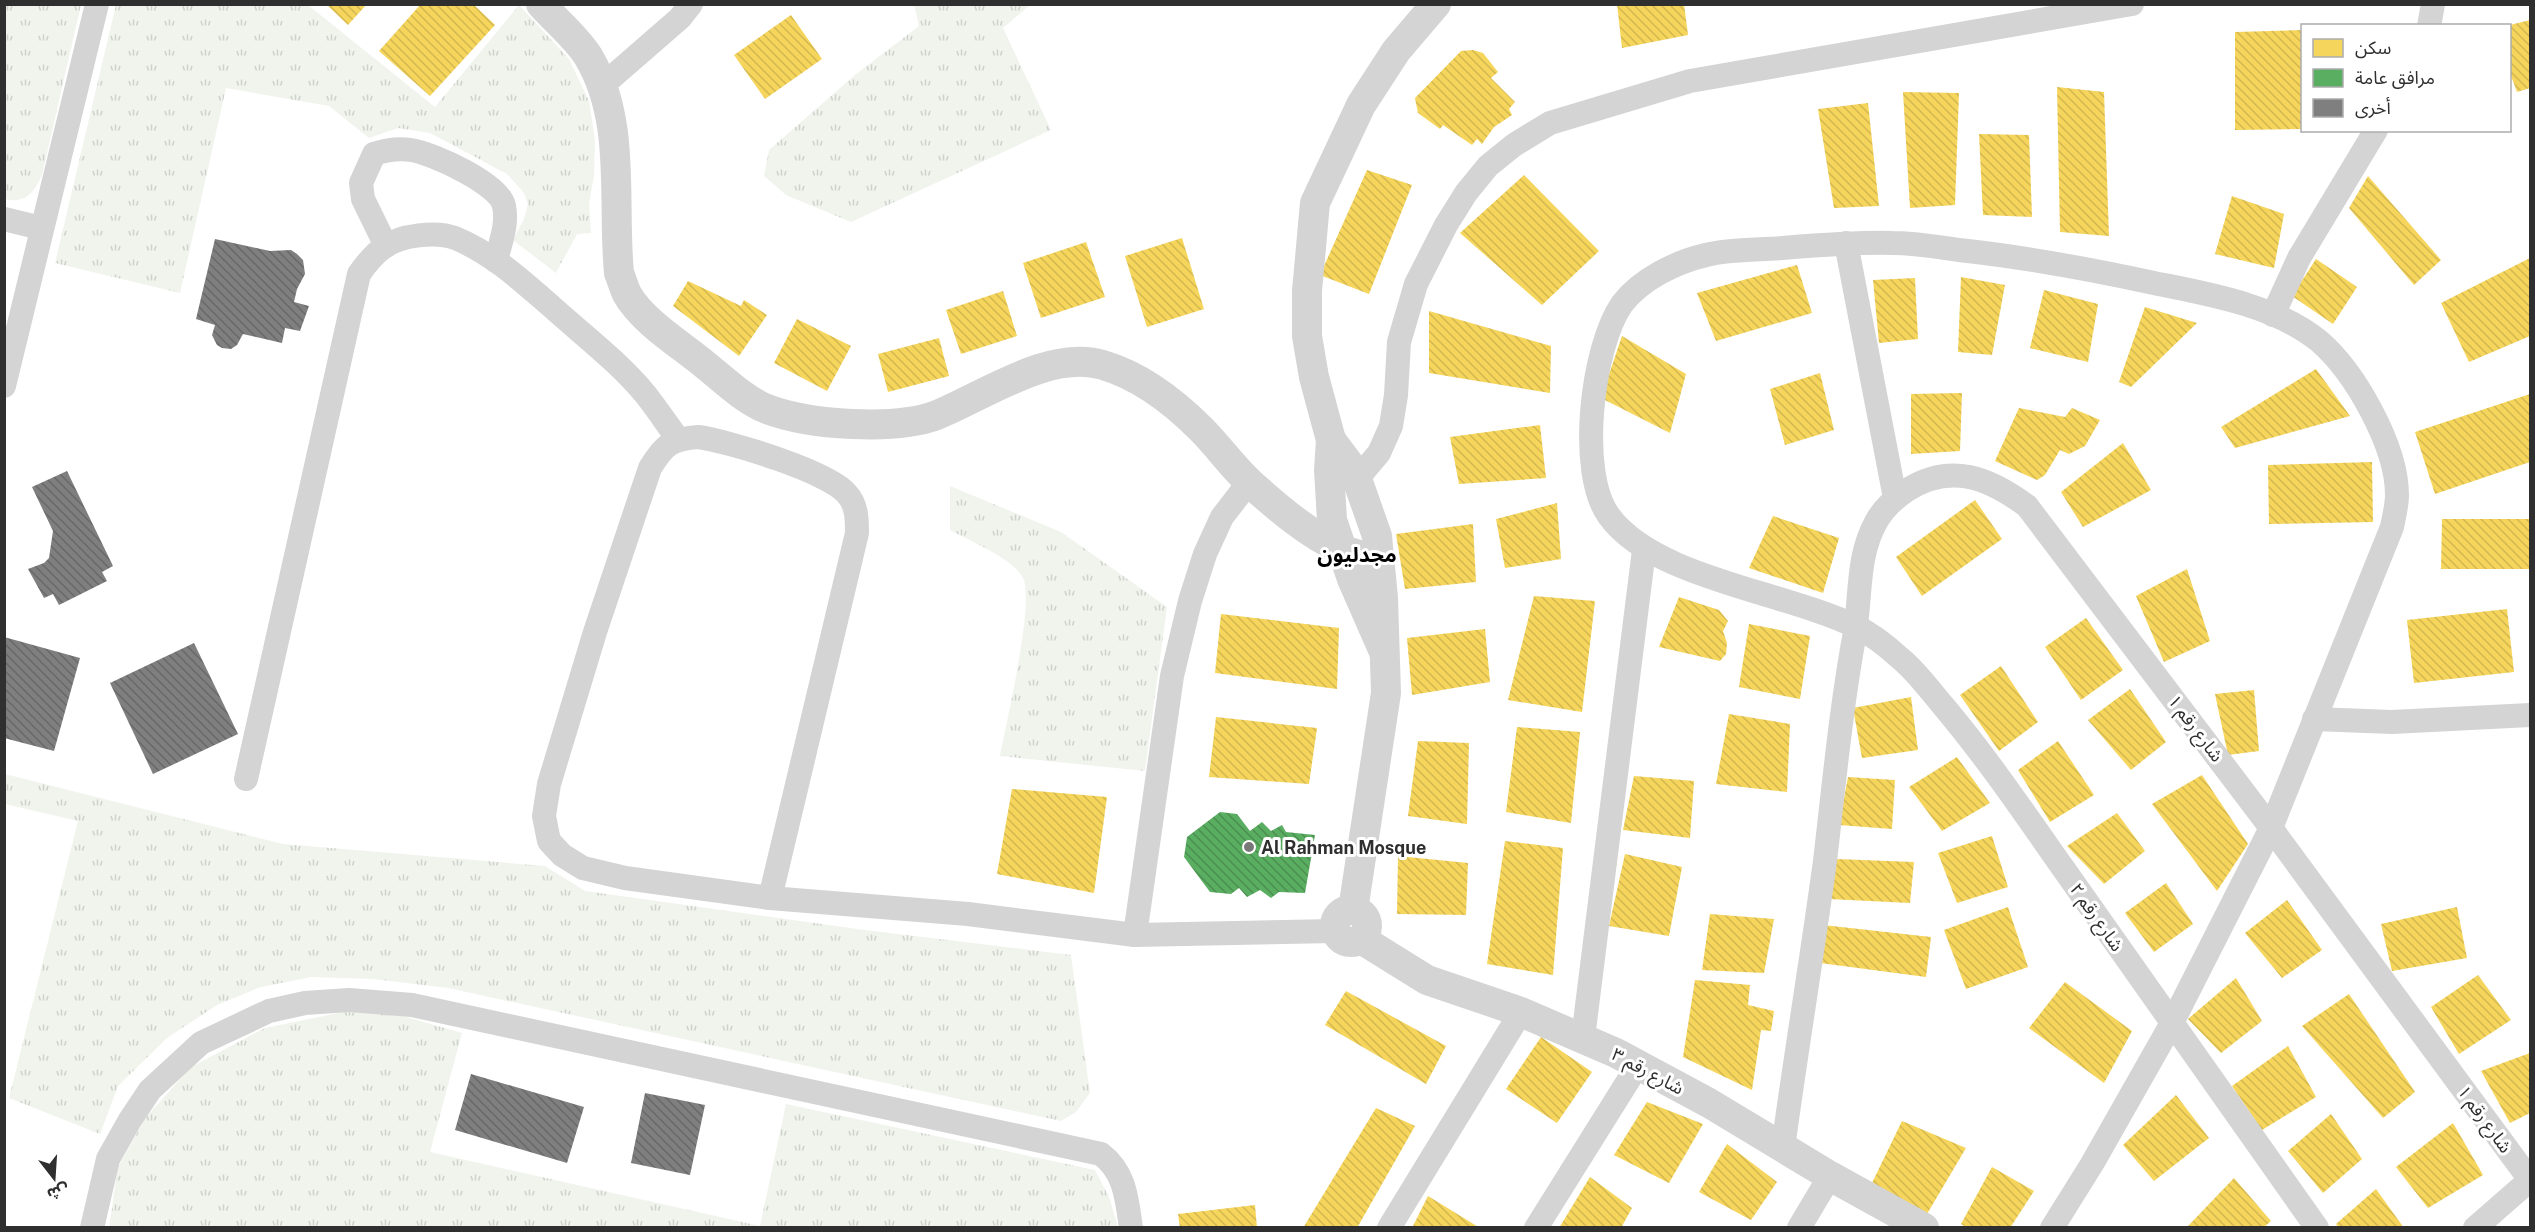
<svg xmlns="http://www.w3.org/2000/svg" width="2535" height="1232" font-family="'Public Sans','Noto Sans Arabic',sans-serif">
	<defs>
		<pattern id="grass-tufts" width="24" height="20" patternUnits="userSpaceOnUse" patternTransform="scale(1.5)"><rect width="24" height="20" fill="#f1f4ed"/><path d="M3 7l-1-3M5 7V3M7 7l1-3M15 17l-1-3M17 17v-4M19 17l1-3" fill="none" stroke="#cfd2cc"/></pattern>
		<pattern id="homes-back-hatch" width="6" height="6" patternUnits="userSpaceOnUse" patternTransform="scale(1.5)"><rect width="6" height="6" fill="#f6d55c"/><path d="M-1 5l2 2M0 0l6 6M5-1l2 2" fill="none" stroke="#d3b750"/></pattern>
		<pattern id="public-back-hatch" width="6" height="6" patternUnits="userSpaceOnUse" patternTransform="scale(1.5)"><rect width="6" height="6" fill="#5aae61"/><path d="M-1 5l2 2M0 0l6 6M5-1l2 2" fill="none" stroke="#4b8e50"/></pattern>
		<pattern id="building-back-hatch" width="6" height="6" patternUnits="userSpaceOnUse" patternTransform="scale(1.5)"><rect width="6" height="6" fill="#7f7f7f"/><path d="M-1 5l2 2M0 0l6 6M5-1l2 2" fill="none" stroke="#686868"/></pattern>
	</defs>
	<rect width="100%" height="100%" fill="#fff"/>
	<!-- grass -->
	<g fill="url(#grass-tufts)">
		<path d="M5,4L81,5L42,175C34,192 26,204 4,199Z"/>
		<polygon points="116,5 308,5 435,107 519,5 569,59 589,101 595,140 594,176 589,204 591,233 577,234 556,273 513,240 524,219 528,204 524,193 507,174 430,133 398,128 369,138 329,106 226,88 180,293 55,263"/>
		<polygon points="914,5 1030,5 1003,28 1051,130 851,222 786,195 764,176 769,150 855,75 919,26"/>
		<path d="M950,486L1061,532L1167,607L1145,771L1000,756C1006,724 1035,602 1023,578C1014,559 968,540 950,530Z"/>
		<polygon points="5,774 283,844 545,866 585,891 865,930 1071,955 1090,1093 1076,1112 1061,1121 448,988 373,979 311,977 261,987 217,1005 167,1038 118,1086 100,1134 9,1098 78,821 5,804"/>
		<polygon points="343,1012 396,1014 462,1033 430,1152 760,1226 786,1104 1095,1170 1109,1197 1118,1227 109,1228 118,1167 146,1117 191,1067 265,1028"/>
	</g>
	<!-- homes -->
	<g fill="url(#homes-back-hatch)">
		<polygon points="326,4 367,4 348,25"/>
		<polygon points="421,4 473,4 495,25 430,96 379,51"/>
		<polygon points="1617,4 1684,4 1688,35 1622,48"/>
		<polygon points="791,15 822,59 765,99 734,55"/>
		<polygon points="2530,20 2530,88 2517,92 2510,73 2510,25"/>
		<polygon points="2302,30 2302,129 2235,130 2235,32"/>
		<polygon points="1473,50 1483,53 1498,72 1491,78 1515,102 1509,109 1512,115 1494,127 1482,144 1477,139 1472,145 1443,125 1440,129 1418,113 1415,98 1461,51"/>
		<polygon points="2057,87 2104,92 2109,236 2060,232"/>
		<polygon points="1903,92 1959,93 1955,205 1910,208"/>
		<polygon points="1868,103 1879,206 1834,208 1818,109"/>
		<polygon points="1979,134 2029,135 2032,217 1983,215"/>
		<polygon points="1367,170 1412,185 1369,294 1320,275"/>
		<polygon points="1524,175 1599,251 1542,305 1460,233"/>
		<polygon points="2368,176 2441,260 2414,285 2349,208"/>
		<polygon points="2232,196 2284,214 2274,268 2215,254"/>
		<polygon points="1182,238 1204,309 1147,327 1125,256"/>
		<polygon points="1086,242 1105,297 1041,318 1023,263"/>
		<polygon points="2530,258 2530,336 2469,362 2441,303"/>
		<polygon points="2316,259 2357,287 2333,324 2292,296"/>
		<polygon points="1797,265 1812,313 1716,341 1697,293"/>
		<polygon points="1961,277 2005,285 1992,355 1958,352"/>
		<polygon points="1915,278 1918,339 1879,343 1873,280"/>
		<polygon points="688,281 741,306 744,300 767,315 739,356 673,306"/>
		<polygon points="2044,290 2098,304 2088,362 2030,348"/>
		<polygon points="1003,291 1017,336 961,354 946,310"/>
		<polygon points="2145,307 2197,323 2131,387 2119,382"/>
		<polygon points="1429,311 1551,346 1550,393 1429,373"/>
		<polygon points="797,319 851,346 827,391 774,363"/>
		<polygon points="1622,336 1686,374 1670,433 1601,398"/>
		<polygon points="939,338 949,376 888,392 878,354"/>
		<polygon points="2316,369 2350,416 2235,448 2221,427"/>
		<polygon points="1820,373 1834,430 1785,445 1770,389"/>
		<polygon points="1962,393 1960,451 1911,454 1911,394"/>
		<polygon points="2530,394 2530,462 2435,494 2415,432"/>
		<polygon points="2019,408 2065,417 2072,408 2100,420 2085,446 2069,454 2060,450 2045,475 2037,480 1995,461"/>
		<polygon points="1540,425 1546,478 1459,484 1450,437"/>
		<polygon points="2123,443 2151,490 2083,527 2061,492"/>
		<polygon points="2372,462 2373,522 2269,524 2268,465"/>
		<polygon points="1975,500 2002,539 1922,596 1896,557"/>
		<polygon points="1557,503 1561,559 1505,568 1496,519"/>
		<polygon points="1773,516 1839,538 1823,593 1749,568"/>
		<polygon points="2442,519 2530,519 2530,569 2441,569"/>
		<polygon points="1473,524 1476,582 1405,589 1396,534"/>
		<polygon points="2187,569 2210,641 2164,662 2136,596"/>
		<polygon points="1534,596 1595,601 1582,712 1508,700"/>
		<polygon points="1679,597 1719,610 1728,621 1723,631 1727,643 1726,654 1720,661 1659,647"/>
		<polygon points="2507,609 2514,672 2414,683 2407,620"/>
		<polygon points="1221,614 1339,628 1337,689 1215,673"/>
		<polygon points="2086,618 2123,670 2081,700 2045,647"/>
		<polygon points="1749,624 1810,636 1800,699 1739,687"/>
		<polygon points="1485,629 1490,682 1412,695 1407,638"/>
		<polygon points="2001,666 2038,722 1999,751 1960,695"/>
		<polygon points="2130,689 2166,742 2131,770 2088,720"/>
		<polygon points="2254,690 2259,751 2228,755 2215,694"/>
		<polygon points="1911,697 1918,750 1862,758 1853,708"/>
		<polygon points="1729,714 1790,724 1787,792 1716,784"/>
		<polygon points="1216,717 1317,728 1309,784 1209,777"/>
		<polygon points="1517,727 1580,732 1571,823 1506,812"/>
		<polygon points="1418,741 1469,743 1467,824 1408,816"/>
		<polygon points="2058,741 2094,795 2050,822 2018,770"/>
		<polygon points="1957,757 1990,803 1942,831 1909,787"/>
		<polygon points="2202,775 2248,844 2217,891 2152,804"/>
		<polygon points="1634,776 1694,781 1690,838 1623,830"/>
		<polygon points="1848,777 1895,780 1892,829 1839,825"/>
		<polygon points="1012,789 1107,797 1094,893 997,874"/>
		<polygon points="2117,813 2145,851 2104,884 2067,846"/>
		<polygon points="1992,836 2008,887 1957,903 1938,853"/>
		<polygon points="1505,841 1563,848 1553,975 1487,964"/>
		<polygon points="1625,854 1682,867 1669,936 1609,926"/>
		<polygon points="1398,856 1468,863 1466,915 1397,914"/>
		<polygon points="1836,859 1914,862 1910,903 1829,899"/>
		<polygon points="2166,883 2193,924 2154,952 2125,913"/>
		<polygon points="2287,900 2322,950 2282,978 2245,933"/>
		<polygon points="2008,907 2028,967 1966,989 1944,930"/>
		<polygon points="2457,907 2467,958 2392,971 2381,924"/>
		<polygon points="1710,914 1774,919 1764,973 1702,970"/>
		<polygon points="1823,925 1931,937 1926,977 1820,963"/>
		<polygon points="2478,975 2511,1020 2459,1054 2431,1007"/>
		<polygon points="2236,978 2262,1021 2221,1053 2188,1019"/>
		<polygon points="1695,980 1750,985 1748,1005 1774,1011 1771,1031 1761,1030 1752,1090 1683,1057"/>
		<polygon points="2065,982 2132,1031 2104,1083 2029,1028"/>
		<polygon points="1346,991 1446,1046 1426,1084 1325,1025"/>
		<polygon points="2349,994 2415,1092 2383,1118 2302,1026"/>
		<polygon points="1541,1037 1592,1072 1557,1123 1506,1089"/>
		<polygon points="2288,1046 2316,1097 2262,1130 2232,1086"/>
		<polygon points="2530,1053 2530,1113 2510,1123 2481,1071"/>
		<polygon points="2176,1095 2209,1138 2154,1181 2123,1145"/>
		<polygon points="1647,1102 1703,1124 1669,1183 1614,1155"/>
		<polygon points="1376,1108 1415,1126 1357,1228 1303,1228"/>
		<polygon points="2331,1114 2362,1159 2323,1193 2288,1151"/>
		<polygon points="1902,1121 1966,1148 1927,1214 1872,1183"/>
		<polygon points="2453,1123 2483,1175 2428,1208 2396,1167"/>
		<polygon points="1727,1144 1777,1182 1751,1220 1699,1192"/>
		<polygon points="1992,1167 2034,1191 2010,1228 1967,1228 1961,1224"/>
		<polygon points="1590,1177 1632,1208 1621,1228 1559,1228"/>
		<polygon points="2234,1178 2271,1221 2263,1228 2190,1228 2188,1226"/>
		<polygon points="2376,1189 2404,1228 2339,1228 2336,1224"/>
		<polygon points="1428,1196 1480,1228 1412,1228"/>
		<polygon points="1255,1205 1257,1228 1180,1228 1178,1214"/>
	</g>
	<!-- public -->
	<polygon fill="url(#public-back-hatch)" points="1220,812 1237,814 1250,831 1262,822 1271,831 1282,825 1286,832 1315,835 1305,893 1279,892 1271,898 1260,890 1247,897 1239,888 1231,894 1210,892 1184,857 1187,837"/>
	<!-- building -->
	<g fill="url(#building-back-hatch)">
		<polygon points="215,239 270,251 291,250 297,254 303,260 305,274 297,289 294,302 309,306 300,331 285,328 282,343 243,334 237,345 231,349 222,348 217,345 212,335 215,325 196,319"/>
		<polygon points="67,471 113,566 102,572 107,581 59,605 53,594 44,598 28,569 44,563 49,558 53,531 32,487"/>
		<polygon points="4,637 80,658 54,751 4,738"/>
		<polygon points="194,643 238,734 153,774 110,683"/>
		<polygon points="471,1074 584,1107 567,1163 455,1130"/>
		<polygon points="645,1093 705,1105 690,1175 631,1163"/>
	</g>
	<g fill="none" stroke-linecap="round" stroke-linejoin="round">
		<!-- minor -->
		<g stroke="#d4d4d4" stroke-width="24">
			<polyline points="2429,26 2433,4"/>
			<polyline points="603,85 680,18 691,4"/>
			<polyline points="4,219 41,228"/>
			<polyline points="1846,243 1895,498"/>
			<path d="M386,246L363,199L361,183L374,154C386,150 398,148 411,150C432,153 500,184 504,206C508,225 500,243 496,261"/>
			<polyline points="2273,315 2299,258 2376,130"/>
			<polyline points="4,386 97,4"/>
			<path d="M698,437C728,441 830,472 847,494C857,505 857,519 857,533L770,898L625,878L583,868L562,855L549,841L544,816L549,784L595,632L650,468C664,445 671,439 698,437Z"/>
			<polyline points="1357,479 1379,453 1391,426 1396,395 1399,342 1416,284 1446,225 1466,193 1488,166 1514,145 1550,123 1690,81 2132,4"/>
			<polyline points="2314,719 2392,722 2530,715"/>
			<path d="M246,779L359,274C366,264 374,254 384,247C401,235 436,231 455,238C492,253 522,281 552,307C583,335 619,362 646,395C657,409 667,424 678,439"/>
			<polyline points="770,898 968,914 1135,935 1335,931"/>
			<polyline points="1135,935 1172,676 1190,601 1205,554 1222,517 1249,482"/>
			<polyline points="1583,1038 1644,550"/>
			<path d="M1783,1148C1796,1052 1812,957 1825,861C1834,784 1841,708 1855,632C1861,595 1857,556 1876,522C1883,509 1895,498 1907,490C1951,462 1989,478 2027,506L2271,828L2530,1180"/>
			<path d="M92,1228L108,1159L130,1120L150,1090L201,1043L269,1011L305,1003L349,1000L412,1005L1101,1154C1125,1172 1127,1199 1131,1228"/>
			<polyline points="1389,1228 1521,1012"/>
			<polyline points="1536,1228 1638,1065"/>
			<polyline points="1799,1228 1830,1176"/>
			<path d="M2052,1228L2092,1164L2172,1023L2271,828L2392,527C2394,517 2397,505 2397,495C2397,446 2355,372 2319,341C2274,305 2209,294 2154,283C2089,269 2024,257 1959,250C1937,247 1915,243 1893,243C1856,242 1820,245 1783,248C1758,250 1730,249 1706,255C1676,262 1641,279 1622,304C1592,347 1577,473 1609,516C1655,579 1787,592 1857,627C1873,635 1888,647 1901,659C1918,673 1931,692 1945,708C1987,758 2025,814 2063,868C2147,988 2232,1108 2317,1228"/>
			<polyline points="2475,1228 2530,1180"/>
		</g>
		<!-- tertiary -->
		<g stroke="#d4d4d4" stroke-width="30">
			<path d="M541,4C556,21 576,37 588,56C627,121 612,200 619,273C622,280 624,288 627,294C642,321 681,345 704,364C723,379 744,400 767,409C809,425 895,431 937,415C984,396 1050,349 1103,365C1140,376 1174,402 1201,429C1218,446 1232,466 1250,483C1277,507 1308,534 1341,549C1354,554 1367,557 1380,561"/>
			<polyline points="1331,440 1349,464 1357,479 1377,536 1383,598 1386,693 1353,910"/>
			<polyline points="1384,652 1352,579 1332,520 1329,470 1331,440 1314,377 1307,336 1307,291 1315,203 1361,105 1396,51 1436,4"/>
			<circle cx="1351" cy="926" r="16"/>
			<polyline points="1361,939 1427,980 1521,1012 1616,1053 1709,1103 1830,1176 1924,1228"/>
		</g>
	</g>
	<!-- markers -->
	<circle fill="#787878" stroke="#fff" stroke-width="2" cx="1249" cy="847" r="6"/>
	<g text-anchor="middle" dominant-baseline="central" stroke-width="6" stroke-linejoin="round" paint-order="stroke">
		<!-- street labels -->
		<g font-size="18" fill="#2f2f2f" stroke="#fff">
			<text transform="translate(2196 728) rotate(53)">شارع رقم ١</text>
			<text transform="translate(2097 917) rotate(55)">شارع رقم ٢</text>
			<text transform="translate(1648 1071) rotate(28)">شارع رقم ٣</text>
			<text transform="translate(2485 1119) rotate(54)">شارع رقم ١</text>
		</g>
		<!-- poi labels -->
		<g font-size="18" font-weight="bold" fill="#2f2f2f" stroke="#fff" text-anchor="start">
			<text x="1261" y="847">Al Rahman Mosque</text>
		</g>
		<!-- quarter labels -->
		<g font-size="21" font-weight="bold" fill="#000" stroke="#fff">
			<text x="1357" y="554">مجدليون</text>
		</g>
	</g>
	<!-- border -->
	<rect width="2535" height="1232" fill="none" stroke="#2f2f2f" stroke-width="12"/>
	<!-- legend -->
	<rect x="2301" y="24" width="210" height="108" fill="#ffffff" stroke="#acacac" stroke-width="1.5"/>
	<rect x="2313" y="39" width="30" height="18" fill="#f6d55c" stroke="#acacac" stroke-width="1.5"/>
	<text x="2355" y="54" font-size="18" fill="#2f2f2f">سكن</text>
	<rect x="2313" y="69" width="30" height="18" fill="#5aae61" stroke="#acacac" stroke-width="1.5"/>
	<text x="2355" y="84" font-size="18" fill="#2f2f2f">مرافق عامة</text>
	<rect x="2313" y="99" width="30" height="18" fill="#7f7f7f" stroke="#acacac" stroke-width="1.5"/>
	<text x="2355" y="114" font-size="18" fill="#2f2f2f">أخرى</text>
	<!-- north arrow -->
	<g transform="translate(54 1178) rotate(163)" stroke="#ffffff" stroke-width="4.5" paint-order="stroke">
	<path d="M0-4.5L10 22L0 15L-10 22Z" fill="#2f2f2f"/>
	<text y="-9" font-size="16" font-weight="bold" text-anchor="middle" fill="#2f2f2f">ش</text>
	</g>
</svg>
